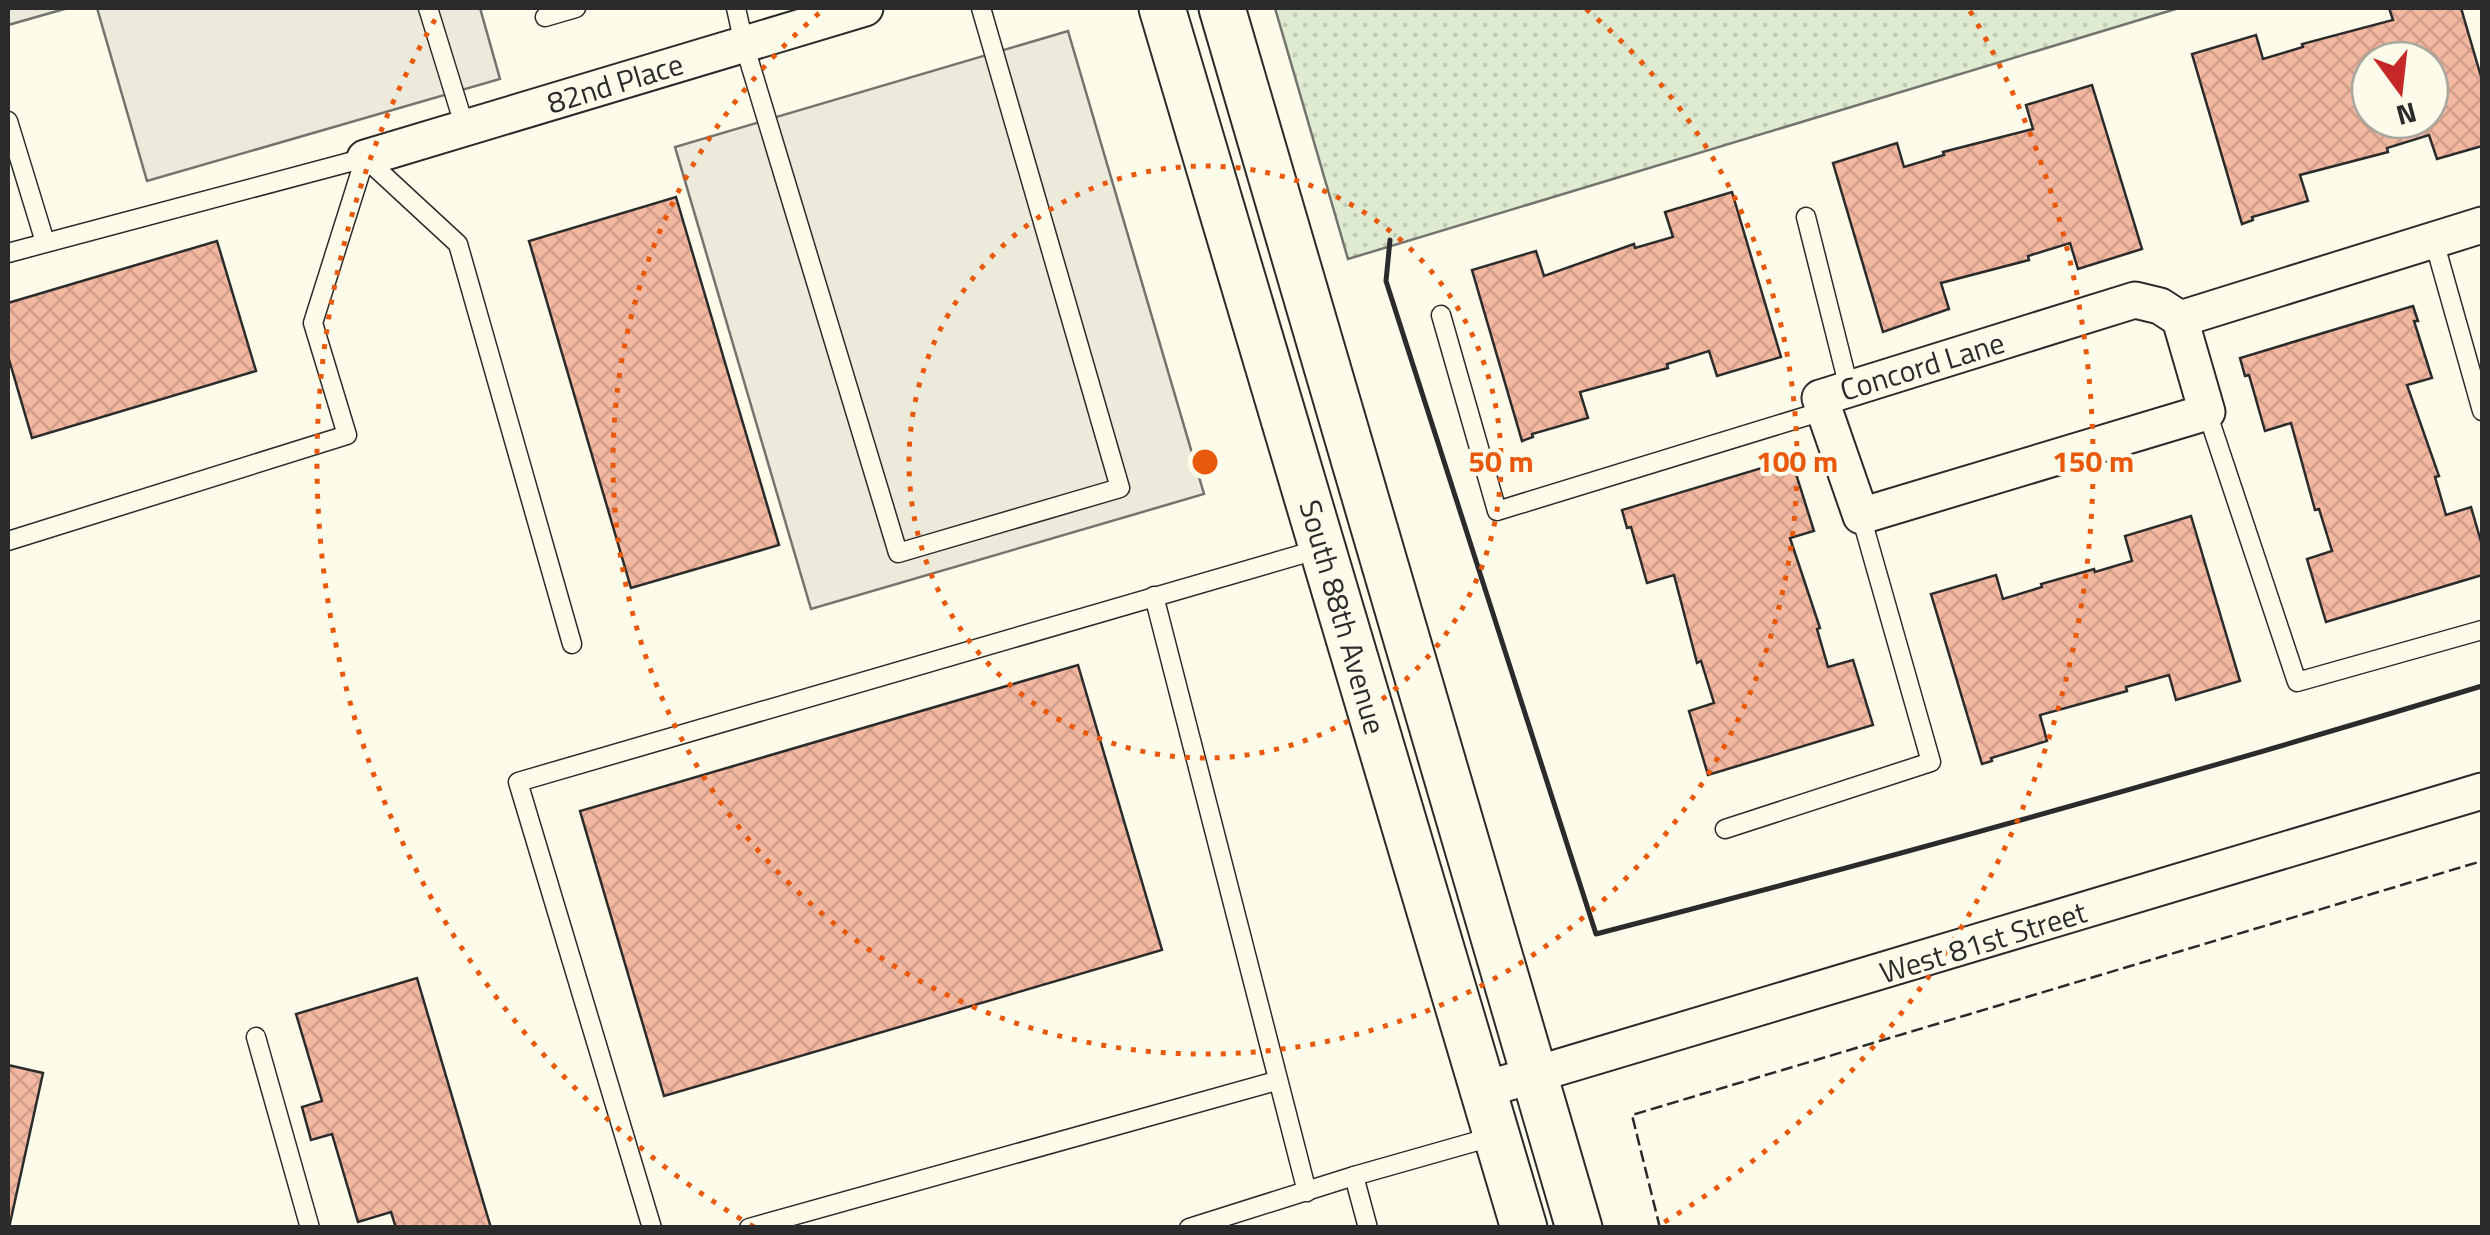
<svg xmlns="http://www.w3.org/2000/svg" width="2490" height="1235" font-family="'Titillium Web',sans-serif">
	<defs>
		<pattern id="green-dots" width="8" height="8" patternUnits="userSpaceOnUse" patternTransform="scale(2.5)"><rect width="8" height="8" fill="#deebd1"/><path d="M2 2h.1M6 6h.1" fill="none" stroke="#bfcab4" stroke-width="1.8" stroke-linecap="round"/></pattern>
		<pattern id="building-cross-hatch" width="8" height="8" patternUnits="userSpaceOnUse" patternTransform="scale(2.5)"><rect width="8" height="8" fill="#f2b8a0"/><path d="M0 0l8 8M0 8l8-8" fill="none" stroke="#d09e8a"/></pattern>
	</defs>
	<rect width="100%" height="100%" fill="#fdfbea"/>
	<!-- green -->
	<polygon fill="url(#green-dots)" stroke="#74746e" stroke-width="2.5" points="1275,8 2179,8 1348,259"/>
	<!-- parking -->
	<g fill="#eceadb" stroke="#74746e" stroke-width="2.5">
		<polygon points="8,8 68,8 8,25"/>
		<polygon points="97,8 480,8 500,79 147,181"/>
		<polygon points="1068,31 1204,494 811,609 675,147"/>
	</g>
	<!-- building -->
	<g fill="url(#building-cross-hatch)" stroke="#2b2b2b" stroke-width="2.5" fill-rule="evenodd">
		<path d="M2389,8H2461L2482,80V146L2437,159L2429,135L2387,148L2388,152L2300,175L2308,201L2252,217L2253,220L2242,224L2192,54L2256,35L2263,59L2303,47L2302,44L2393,20ZM2370,60H2430V120H2370Z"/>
		<polygon points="2092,85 2142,249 2078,269 2070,243 2028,256 2029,260 1941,283 1949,309 1883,332 1833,163 1897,143 1904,167 1944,155 1943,152 2033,129 2026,105"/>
		<polygon points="1732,192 1781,357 1717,376 1709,351 1667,364 1668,368 1580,392 1588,418 1532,434 1533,437 1522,441 1472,270 1536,251 1544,276 1634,244 1635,248 1673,237 1665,212"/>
		<polygon points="676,197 779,545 631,588 529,241"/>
		<polygon points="217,241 256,371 32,438 8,356 8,303"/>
		<polygon points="2413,306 2418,321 2414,321 2432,378 2407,385 2439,476 2435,477 2446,515 2471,507 2482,545 2482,575 2326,622 2307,559 2332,551 2319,509 2315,510 2291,423 2265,431 2249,375 2245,376 2240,358"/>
		<polygon points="1795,458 1800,473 1796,474 1814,531 1790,538 1820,628 1817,629 1828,667 1853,660 1873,725 1708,775 1689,711 1714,703 1701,661 1697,663 1674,575 1647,583 1631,527 1627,528 1622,510"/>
		<polygon points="2191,516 2240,681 2176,700 2169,675 2126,687 2127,691 2040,715 2047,741 1991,758 1992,761 1982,764 1931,594 1996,575 2003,599 2042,587 2041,584 2094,569 2095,572 2132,561 2125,536"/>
		<polygon points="1078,665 1162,950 664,1096 580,811"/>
		<polygon points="417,978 491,1228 396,1228 391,1212 358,1222 332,1134 311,1140 302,1107 322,1101 296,1014"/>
		<polygon points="8,1065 43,1073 9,1228 8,1228"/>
	</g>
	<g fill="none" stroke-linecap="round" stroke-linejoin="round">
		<!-- service casing -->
		<g stroke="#2b2b2b" stroke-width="21">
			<g id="service">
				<polyline points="428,8 465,128"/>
				<polyline points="736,8 744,44 898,553 1120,488 981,8"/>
				<polyline points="545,17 576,8"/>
				<polyline points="8,121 45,242"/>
				<polyline points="365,158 458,244 572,644"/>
				<polyline points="1806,217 1849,388"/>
				<polyline points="2434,241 2482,411"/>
				<polyline points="8,253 365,158"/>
				<polyline points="1441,315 1497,511 1823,411"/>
				<polyline points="2207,412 2297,682 2482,630"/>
				<polyline points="8,541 347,435 313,323 365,158"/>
				<polyline points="1154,596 1307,1192"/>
				<polyline points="1725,829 1931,762 1861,516"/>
				<polyline points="256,1037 310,1228"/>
				<polyline points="652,1228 518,782 1323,548"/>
				<polyline points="749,1228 1276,1081"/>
				<polyline points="1189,1228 1354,1176"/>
				<polyline points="1368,1228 1354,1176 1495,1136"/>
			</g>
		</g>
		<!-- minor casing -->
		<g stroke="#2b2b2b" stroke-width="39">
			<g id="minor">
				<polyline points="365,158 865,8"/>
				<polygon points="2135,300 2160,306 2180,319 2207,412 1861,516 1820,398"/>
				<polyline points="2180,319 2482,225"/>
				<polyline points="1483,1090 2482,791"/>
			</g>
		</g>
		<!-- tertiary casing -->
		<g stroke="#2b2b2b" stroke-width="49">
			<g id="tertiary">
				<polyline points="1162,8 1524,1228"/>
				<polyline points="1222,8 1579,1228"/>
			</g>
		</g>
		<!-- service -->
		<use href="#service" stroke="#fdfbea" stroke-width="18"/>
		<!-- minor -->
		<use href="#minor" stroke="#fdfbea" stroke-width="35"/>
		<!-- tertiary -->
		<use href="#tertiary" stroke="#fdfbea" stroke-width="45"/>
		<!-- fence -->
		<polyline stroke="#2b2b2b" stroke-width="2.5" stroke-dasharray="12 5" stroke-linecap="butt" points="1660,1228 1632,1115 2482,861"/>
		<!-- wall -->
		<path stroke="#2b2b2b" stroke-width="5" d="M1390,240L1386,281L1596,934C1893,857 2189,775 2482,686"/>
	</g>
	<!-- distance rings -->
	<g fill="none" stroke="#e8590c" stroke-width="5" stroke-dasharray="5 10">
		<circle cx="1205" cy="462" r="296"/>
		<path d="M1586 9A592 592 0 1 1 824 9"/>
		<path d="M754 1227A888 888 0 0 1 440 11M1970 11A888 888 0 0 1 1656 1227"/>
	</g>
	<g text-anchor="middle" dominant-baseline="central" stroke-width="8" stroke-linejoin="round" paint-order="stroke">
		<!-- street labels -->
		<g font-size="30" fill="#2b2b2b" stroke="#fdfbea">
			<text transform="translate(615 83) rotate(-17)">82nd Place</text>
			<text transform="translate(1922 366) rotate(-17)">Concord Lane</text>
			<text transform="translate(1343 617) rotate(74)">South 88th Avenue</text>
			<text transform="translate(1983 942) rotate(-17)">West 81st Street</text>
		</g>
	</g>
	<circle cx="1205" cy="462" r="15" fill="#e8590c" stroke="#fdfbea" stroke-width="5"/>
	<g font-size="30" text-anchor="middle" font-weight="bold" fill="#e8590c" stroke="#fdfbea" stroke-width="8" stroke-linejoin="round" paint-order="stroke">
		<text x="1501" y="472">50 m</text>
		<text x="1797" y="472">100 m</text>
		<text x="2093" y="472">150 m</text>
	</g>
	<!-- border -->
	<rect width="2490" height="1235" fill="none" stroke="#2b2b2b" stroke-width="20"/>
	<!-- north arrow -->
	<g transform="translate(2400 90) rotate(165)"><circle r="48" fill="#fdfbea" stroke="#a9a89e" stroke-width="2.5"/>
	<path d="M0-8L18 38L0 25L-18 38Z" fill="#c62828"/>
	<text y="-15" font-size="28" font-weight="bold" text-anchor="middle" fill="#2b2b2b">N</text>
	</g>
</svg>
